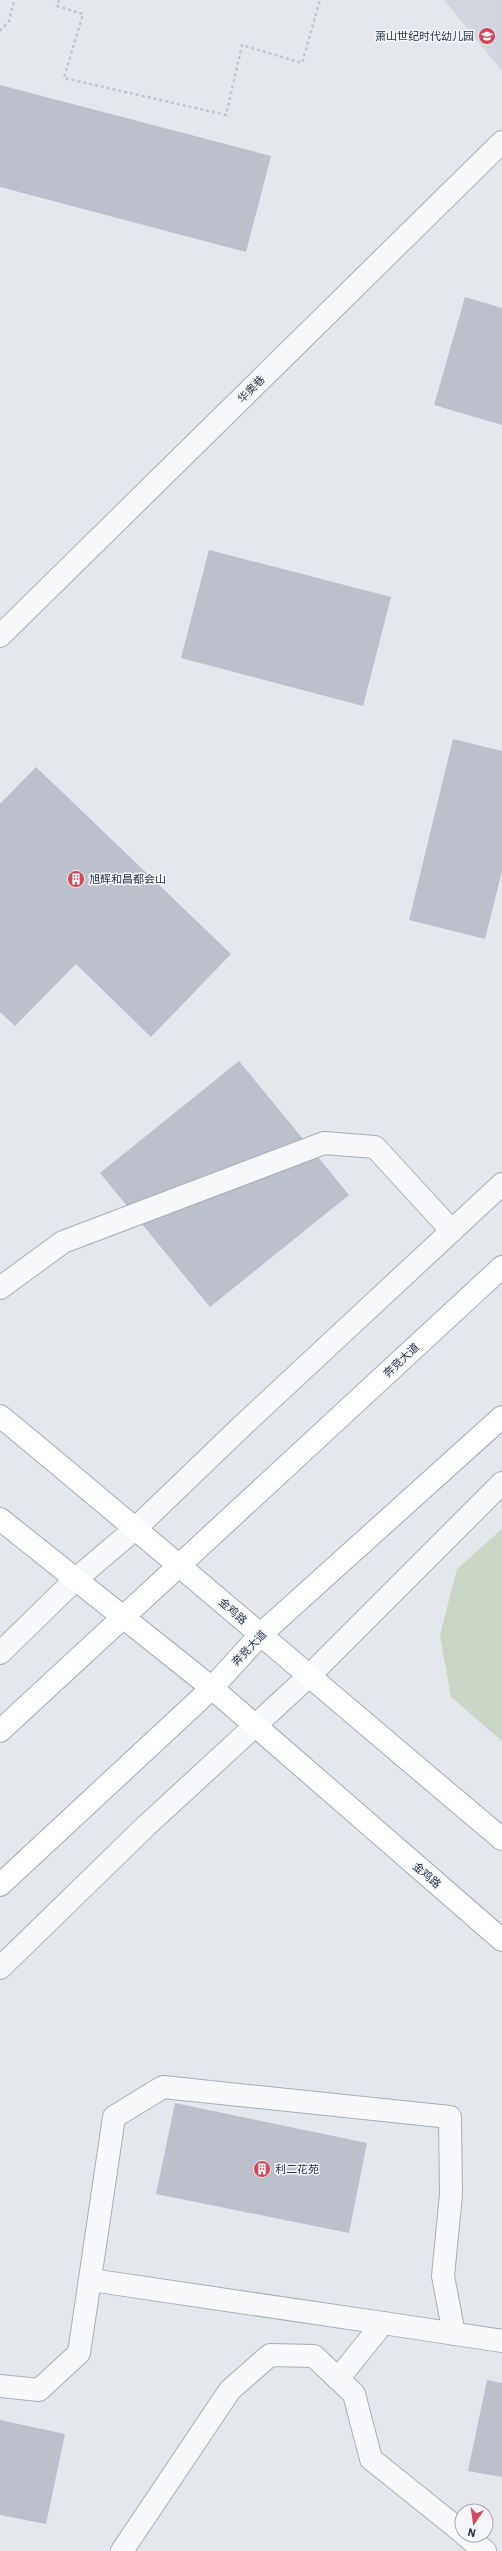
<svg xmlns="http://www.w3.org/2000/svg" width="502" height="2551" font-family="'IBM Plex Sans','Noto Sans SC',sans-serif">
	<rect width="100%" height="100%" fill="#e4e7ec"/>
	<!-- built -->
	<polygon fill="#d2d6de" points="444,0 502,0 502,71"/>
	<!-- green -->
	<polygon fill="#c9d6c5" points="502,1529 502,1741 451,1697 440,1635 457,1569"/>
	<!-- building -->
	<g fill="#bbc0ca">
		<polygon points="0,85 271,156 246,252 0,187"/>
		<polygon points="465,297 502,308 502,425 434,405"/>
		<polygon points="209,550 391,597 363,706 181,658"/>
		<polygon points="453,739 502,751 502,871 485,939 409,920"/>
		<polygon points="36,767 231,954 151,1037 76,964 15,1026 0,1012 0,804"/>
		<polygon points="239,1061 349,1195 210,1307 100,1173"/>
		<polygon points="175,2103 367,2143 349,2233 156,2194"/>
		<polygon points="487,2380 502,2383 502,2477 468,2471"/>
		<polygon points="0,2420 65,2434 46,2524 0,2515"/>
	</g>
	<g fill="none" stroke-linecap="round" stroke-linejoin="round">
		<!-- minor casing -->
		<g stroke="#a9aeb7" stroke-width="24">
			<g id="minor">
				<polyline points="0,636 502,142"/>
				<polyline points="0,1288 63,1242 324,1143 375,1147 452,1231"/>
				<polyline points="0,1653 76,1579 136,1528 241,1427 502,1184"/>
				<polyline points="0,1968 146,1826 309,1676 502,1483"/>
				<polyline points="91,2280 383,2323"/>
				<polyline points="338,2379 383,2323 502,2341"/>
				<polyline points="0,2386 39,2390 79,2353 114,2117 163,2087 450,2117 451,2195 443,2276 454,2334"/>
				<polyline points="465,2535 485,2551"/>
				<polyline points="122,2551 230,2390 270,2355 314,2356 354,2394 371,2459 462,2532"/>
			</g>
		</g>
		<!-- major casing -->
		<g stroke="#a3abb8" stroke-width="24">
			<g id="major">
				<path d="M0,1416C169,1555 334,1698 502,1839"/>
				<polyline points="0,1519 212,1688 502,1940"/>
				<polyline points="0,1731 502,1267"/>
				<polyline points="0,1885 212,1688 260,1635 502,1417"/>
			</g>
		</g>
		<!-- path -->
		<g stroke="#c2c5cb" stroke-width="2.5" stroke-dasharray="3 3" stroke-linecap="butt">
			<polyline points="59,0 57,6 83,14 64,78 226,115 242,45 302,63 320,0"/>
			<polyline points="0,31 9,21 14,0"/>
		</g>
		<!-- minor -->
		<use href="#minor" stroke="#f7f8fa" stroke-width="22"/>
		<!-- major -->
		<use href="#major" stroke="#fff" stroke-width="22"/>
	</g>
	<!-- icons -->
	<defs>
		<g id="school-disc" transform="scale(0.9)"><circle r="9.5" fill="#d1495b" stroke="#f4f6f9"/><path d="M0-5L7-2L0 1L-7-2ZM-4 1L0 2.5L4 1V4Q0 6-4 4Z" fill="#fff"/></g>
		<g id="building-disc" transform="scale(0.9)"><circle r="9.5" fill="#d1495b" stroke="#f4f6f9"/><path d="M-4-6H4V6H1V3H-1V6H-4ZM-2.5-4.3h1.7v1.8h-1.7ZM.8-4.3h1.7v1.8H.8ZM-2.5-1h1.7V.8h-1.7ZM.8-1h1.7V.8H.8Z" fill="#fff"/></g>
	</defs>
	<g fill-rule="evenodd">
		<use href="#school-disc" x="487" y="36"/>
		<use href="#building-disc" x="76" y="879"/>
		<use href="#building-disc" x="262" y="2169"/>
	</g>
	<g text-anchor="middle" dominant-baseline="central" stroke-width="3" stroke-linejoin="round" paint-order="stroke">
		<!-- poi labels -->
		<g font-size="11" fill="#2b3445" stroke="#f4f6f9" text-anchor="start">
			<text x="474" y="36" text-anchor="end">萧山世纪时代幼儿园</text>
			<text x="89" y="879">旭辉和昌都会山</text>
			<text x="275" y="2169">利二花苑</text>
		</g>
		<!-- street labels -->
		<g font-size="11" fill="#2b3445" stroke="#f4f6f9">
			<text transform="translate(251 389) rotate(-45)">华奥巷</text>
			<text transform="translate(401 1360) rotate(-43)">奔竞大道</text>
			<text transform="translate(233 1611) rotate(42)">金鸡路</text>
			<text transform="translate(249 1648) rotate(-46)">奔竞大道</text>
			<text transform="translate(427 1875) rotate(41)">金鸡路</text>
		</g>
	</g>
	<!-- north arrow -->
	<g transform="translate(474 2523) rotate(193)"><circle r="19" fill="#f4f6f9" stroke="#a4a8b1"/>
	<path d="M0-3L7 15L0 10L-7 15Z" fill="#d1495b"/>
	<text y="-6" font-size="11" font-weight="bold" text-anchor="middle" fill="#2b3445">N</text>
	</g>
</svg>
